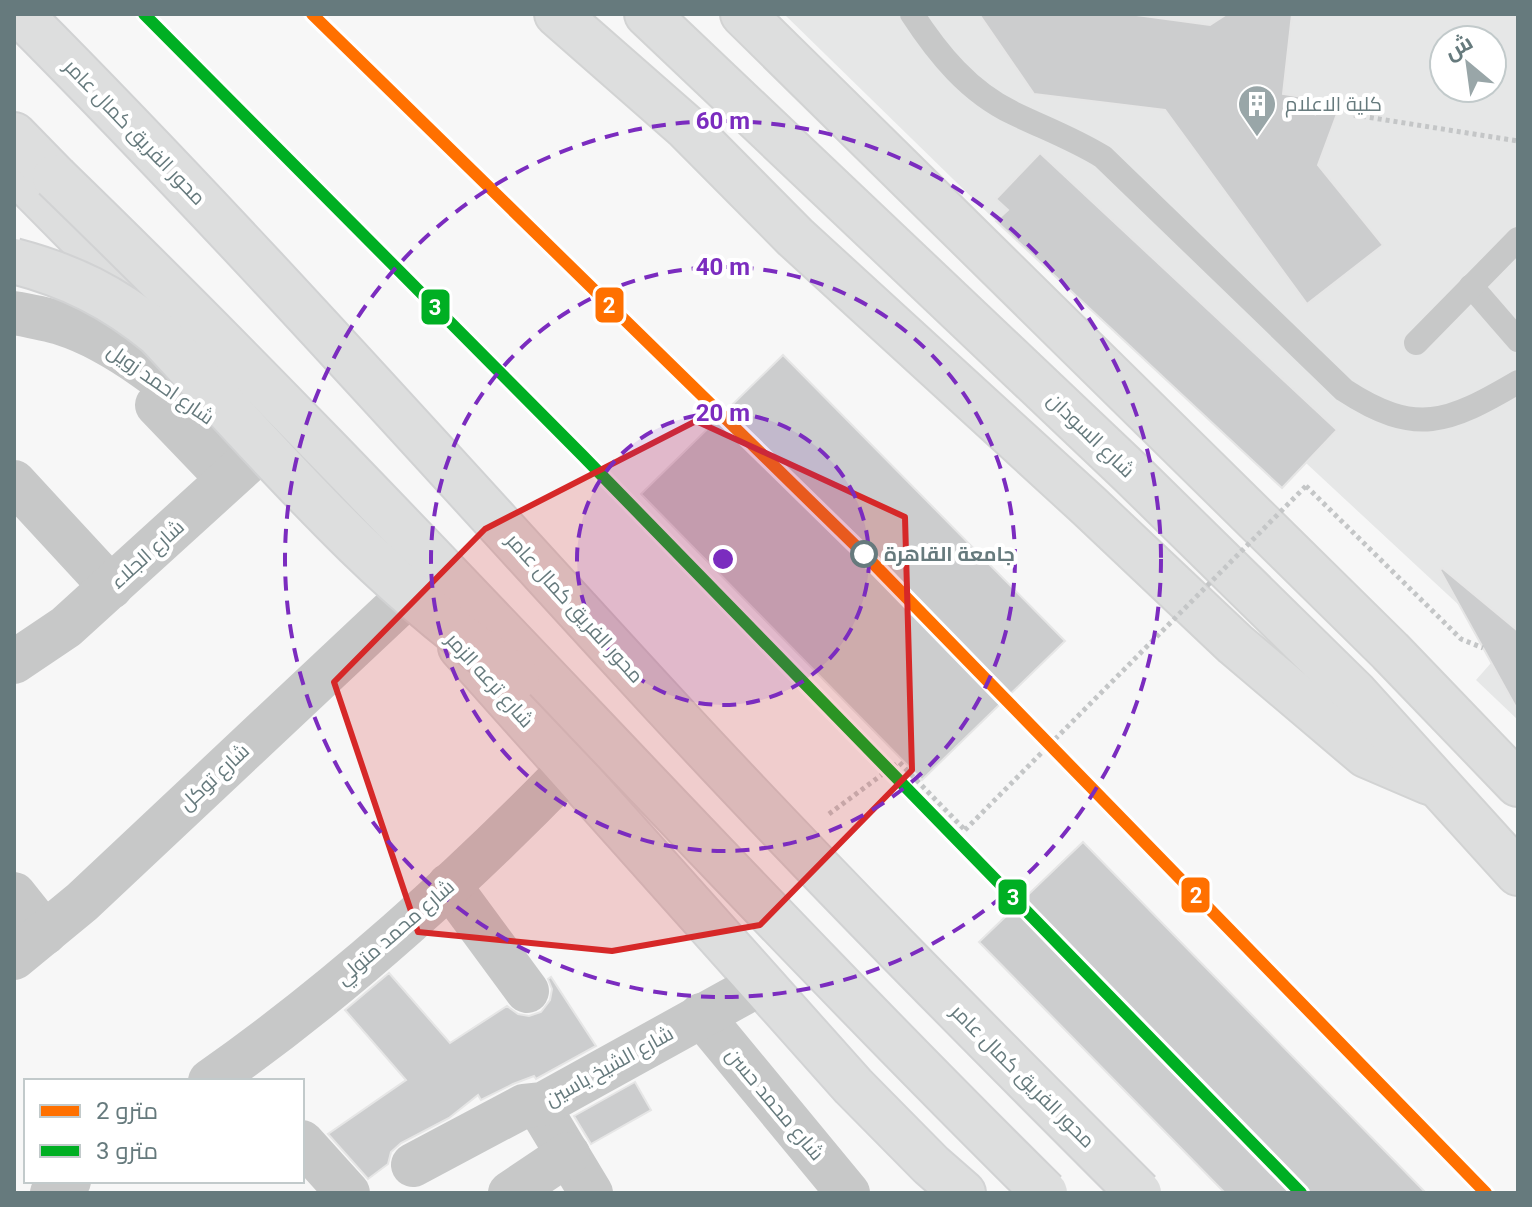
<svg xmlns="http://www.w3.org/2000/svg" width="1532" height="1207" font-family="Roboto,Cairo,sans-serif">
	<rect width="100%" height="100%" fill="#f7f7f7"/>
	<!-- built -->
	<path fill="#e6e7e7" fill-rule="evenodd" d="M784,14H1518V720L1476,680L1491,663L1461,607L1306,463L1282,488L996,221ZM1444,40H1492V88H1444Z"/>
	<!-- building -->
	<g fill="#cccdce" stroke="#e6e6e6" stroke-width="2">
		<polygon points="979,14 1129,14 1210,25 1227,14 1292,14 1283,94 1341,103 1318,165 1383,245 1307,304 1165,110 1034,94"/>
		<polygon points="1040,153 1337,430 1282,488 996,221 1008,210 996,199"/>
		<polygon points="783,355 1065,641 922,780 641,494"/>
		<polygon points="1442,568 1518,631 1518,711 1440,570"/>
		<polygon points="1083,842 1426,1193 1225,1193 979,942"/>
		<polygon points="389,973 450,1043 507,1006 518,1014 529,1016 541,1012 550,1000 552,989 548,979 551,977 596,1046 536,1079 534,1076 513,1084 481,1100 478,1095 449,1118 401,1143 391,1152 388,1164 368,1179 328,1134 406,1080 345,1010"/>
		<polygon points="635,1082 651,1110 591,1144 574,1116"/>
	</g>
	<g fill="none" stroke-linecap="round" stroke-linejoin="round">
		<!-- secondary casing -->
		<g stroke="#d2d3d4" stroke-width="48">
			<g id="secondary">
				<polyline points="14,170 172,330"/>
				<polyline points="461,647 853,1086 931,1165 963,1193"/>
			</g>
		</g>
		<!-- primary casing -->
		<g stroke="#d2d3d3" stroke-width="48">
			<g id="primary">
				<polyline points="557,14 687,128 795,237 1089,506 1235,644 1366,755 1429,782"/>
				<polyline points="647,14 1131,473 1355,693 1518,873"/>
				<polyline points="743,14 1390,651 1518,784"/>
			</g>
		</g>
		<!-- highway casing -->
		<g stroke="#d1d2d3" stroke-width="48">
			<polyline id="highway" points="14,135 55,177"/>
		</g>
		<!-- path -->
		<g stroke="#c4c6c7" stroke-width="5" stroke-dasharray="4 4" stroke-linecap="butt">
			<polyline points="1354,115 1518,141"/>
			<polyline points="1306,486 1461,639 1483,648"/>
			<polyline points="829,814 899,762 965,830"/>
		</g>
		<!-- lane -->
		<g stroke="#c7c8c8" stroke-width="24">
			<path d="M912,14C938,54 969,92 1013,113C1044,128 1074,139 1103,157L1344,390C1416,437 1448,423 1518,382"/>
			<polyline points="1471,286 1518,340"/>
			<polyline points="1416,343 1518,239"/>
		</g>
		<!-- street -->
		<g stroke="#c7c8c8" stroke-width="44">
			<path d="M14,313C30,316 47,319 63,324C123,343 189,401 238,441"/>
			<polyline points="157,405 228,479"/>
			<polyline points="14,482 111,587"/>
			<polyline points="14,662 66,627 275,437"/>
			<polyline points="449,885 527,991"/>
			<polyline points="14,894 45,933"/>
			<polyline points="14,958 82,902 412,592"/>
			<polyline points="701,1015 848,1193"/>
			<path d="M210,1081C340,990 458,883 569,769"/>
			<polyline points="538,1105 591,1193"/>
			<polyline points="302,1142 348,1193"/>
			<polyline points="413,1165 524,1106 543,1104 760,984"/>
			<polyline points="52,1193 69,1181"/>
			<polyline points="510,1193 568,1154"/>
		</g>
		<!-- secondary -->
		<use href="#secondary" stroke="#dddede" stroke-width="44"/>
		<!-- primary -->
		<use href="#primary" stroke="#dddede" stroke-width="44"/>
		<!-- highway -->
		<use href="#highway" stroke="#dddede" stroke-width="44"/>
		<!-- highway-bridge casing -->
		<g stroke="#d1d2d3" stroke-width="48" stroke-linecap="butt">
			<g id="highway-bridge">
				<path d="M20,14C241,236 449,471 661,701C816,869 978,1032 1139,1193"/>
				<path d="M55,177C395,506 709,861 1045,1193"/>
				<path d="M14,261C71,276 113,297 158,334C271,455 379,584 517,677"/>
			</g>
		</g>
		<!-- path-bridge -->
		<polyline stroke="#c4c6c7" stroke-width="5" stroke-dasharray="4 4" stroke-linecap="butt" points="965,830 1306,486"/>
		<!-- highway-bridge -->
		<use href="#highway-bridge" stroke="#dddede" stroke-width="44"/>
		<!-- metro-1 casing -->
		<g stroke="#fff" stroke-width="18">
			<polyline id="metro-1" points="312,14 864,554 1486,1193"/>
		</g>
		<!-- metro-2 casing -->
		<g stroke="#fff" stroke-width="18">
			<polyline id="metro-2" points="144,14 583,456 1301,1193"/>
		</g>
		<!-- metro-1 -->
		<use href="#metro-1" stroke="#ff7000" stroke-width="12"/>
		<!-- metro-2 -->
		<use href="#metro-2" stroke="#00af23" stroke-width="12"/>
	</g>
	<!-- marked area -->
	<path fill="#d62828" fill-opacity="0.2" stroke="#d62828" stroke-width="6" stroke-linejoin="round" d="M696,421L905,517L912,770L760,925L612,951L418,932L334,682L485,529Z"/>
	<!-- distance rings -->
	<circle cx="723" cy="559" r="146" fill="#7b2cbf" fill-opacity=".12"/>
	<g fill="none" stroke="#7b2cbf" stroke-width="4" stroke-dasharray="14 10">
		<circle cx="723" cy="559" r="146"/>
		<circle cx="723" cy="559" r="292"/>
		<circle cx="723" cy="559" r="438"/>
	</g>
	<!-- icons -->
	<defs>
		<g id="building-pin" transform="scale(2)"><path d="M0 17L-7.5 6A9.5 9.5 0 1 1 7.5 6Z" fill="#99a6a8" stroke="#fff"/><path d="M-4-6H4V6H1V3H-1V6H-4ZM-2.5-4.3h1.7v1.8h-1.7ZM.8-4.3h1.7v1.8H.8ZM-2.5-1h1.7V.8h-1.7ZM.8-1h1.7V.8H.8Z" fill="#fff"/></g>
	</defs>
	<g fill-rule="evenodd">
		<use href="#building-pin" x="1257" y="104"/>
	</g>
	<!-- markers -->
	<circle fill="#fff" stroke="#667a7d" stroke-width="4" cx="864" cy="554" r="12"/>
	<g text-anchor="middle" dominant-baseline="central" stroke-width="8" stroke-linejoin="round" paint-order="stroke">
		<!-- poi labels -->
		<g font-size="20" fill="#667a7d" stroke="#fff" text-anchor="start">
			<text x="1285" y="104">كلية الاعلام</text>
		</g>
		<!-- street labels -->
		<g font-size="20" fill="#667a7d" stroke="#fff">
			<text transform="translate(135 132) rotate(46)">محور الفريق كمال عامر</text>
			<text transform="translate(161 384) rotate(35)">شارع احمد زويل</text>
			<text transform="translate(1091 435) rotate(44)">شارع السودان</text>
			<text transform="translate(147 554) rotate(-42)">شارع الجلاء</text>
			<text transform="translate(575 608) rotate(48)">محور الفريق كمال عامر</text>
			<text transform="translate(490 680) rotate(48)">شارع ترعه الزمر</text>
			<text transform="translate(214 777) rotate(-43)">شارع توكل</text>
			<text transform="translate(395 932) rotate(-41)">شارع محمد متولي</text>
			<text transform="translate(609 1066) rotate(-29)">شارع الشيخ ياسين</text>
			<text transform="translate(1023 1076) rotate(45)">محور الفريق كمال عامر</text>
			<text transform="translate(775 1104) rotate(50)">شارع محمد حسن</text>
		</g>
		<!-- stop labels -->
		<g font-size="20" font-weight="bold" fill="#667a7d" stroke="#fff" text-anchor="start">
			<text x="884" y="554">جامعة القاهرة</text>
		</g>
	</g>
	<circle cx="723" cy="559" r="12" fill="#7b2cbf" stroke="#fff" stroke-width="4"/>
	<g font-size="24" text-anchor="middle" font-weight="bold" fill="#7b2cbf" stroke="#fff" stroke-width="8" stroke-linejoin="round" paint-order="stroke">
		<text x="723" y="129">60 m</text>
		<text x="723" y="275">40 m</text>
		<text x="723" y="421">20 m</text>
	</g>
	<g stroke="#fff" stroke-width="3">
		<rect x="594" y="286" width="31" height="38" rx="8" fill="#ff7000"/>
		<rect x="420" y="288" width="31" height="38" rx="8" fill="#00af23"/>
		<rect x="1180" y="876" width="31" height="38" rx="8" fill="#ff7000"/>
		<rect x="997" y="878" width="31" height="38" rx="8" fill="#00af23"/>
	</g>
	<g font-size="22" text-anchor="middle" font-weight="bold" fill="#fff">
		<text x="609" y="313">2</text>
		<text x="435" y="315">3</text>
		<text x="1196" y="903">2</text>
		<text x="1013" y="905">3</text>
	</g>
	<!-- border -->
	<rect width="1532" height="1207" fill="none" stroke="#667a7d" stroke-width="32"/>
	<!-- legend -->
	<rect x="24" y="1079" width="280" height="104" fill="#ffffff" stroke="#c2cacb" stroke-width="2"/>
	<rect x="40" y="1105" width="40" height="12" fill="#ff7000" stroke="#c2cacb" stroke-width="2"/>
	<text x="96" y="1119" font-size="24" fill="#667a7d">مترو 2</text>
	<rect x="40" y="1145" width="40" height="12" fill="#00af23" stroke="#c2cacb" stroke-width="2"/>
	<text x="96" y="1159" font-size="24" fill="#667a7d">مترو 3</text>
	<!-- north arrow -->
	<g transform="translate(1468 64) rotate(331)"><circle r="38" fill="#ffffff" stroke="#c2cacb" stroke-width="2"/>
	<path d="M0-6L14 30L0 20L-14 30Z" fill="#99a6a8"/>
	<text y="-12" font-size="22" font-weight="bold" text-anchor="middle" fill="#667a7d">ش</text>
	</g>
</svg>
